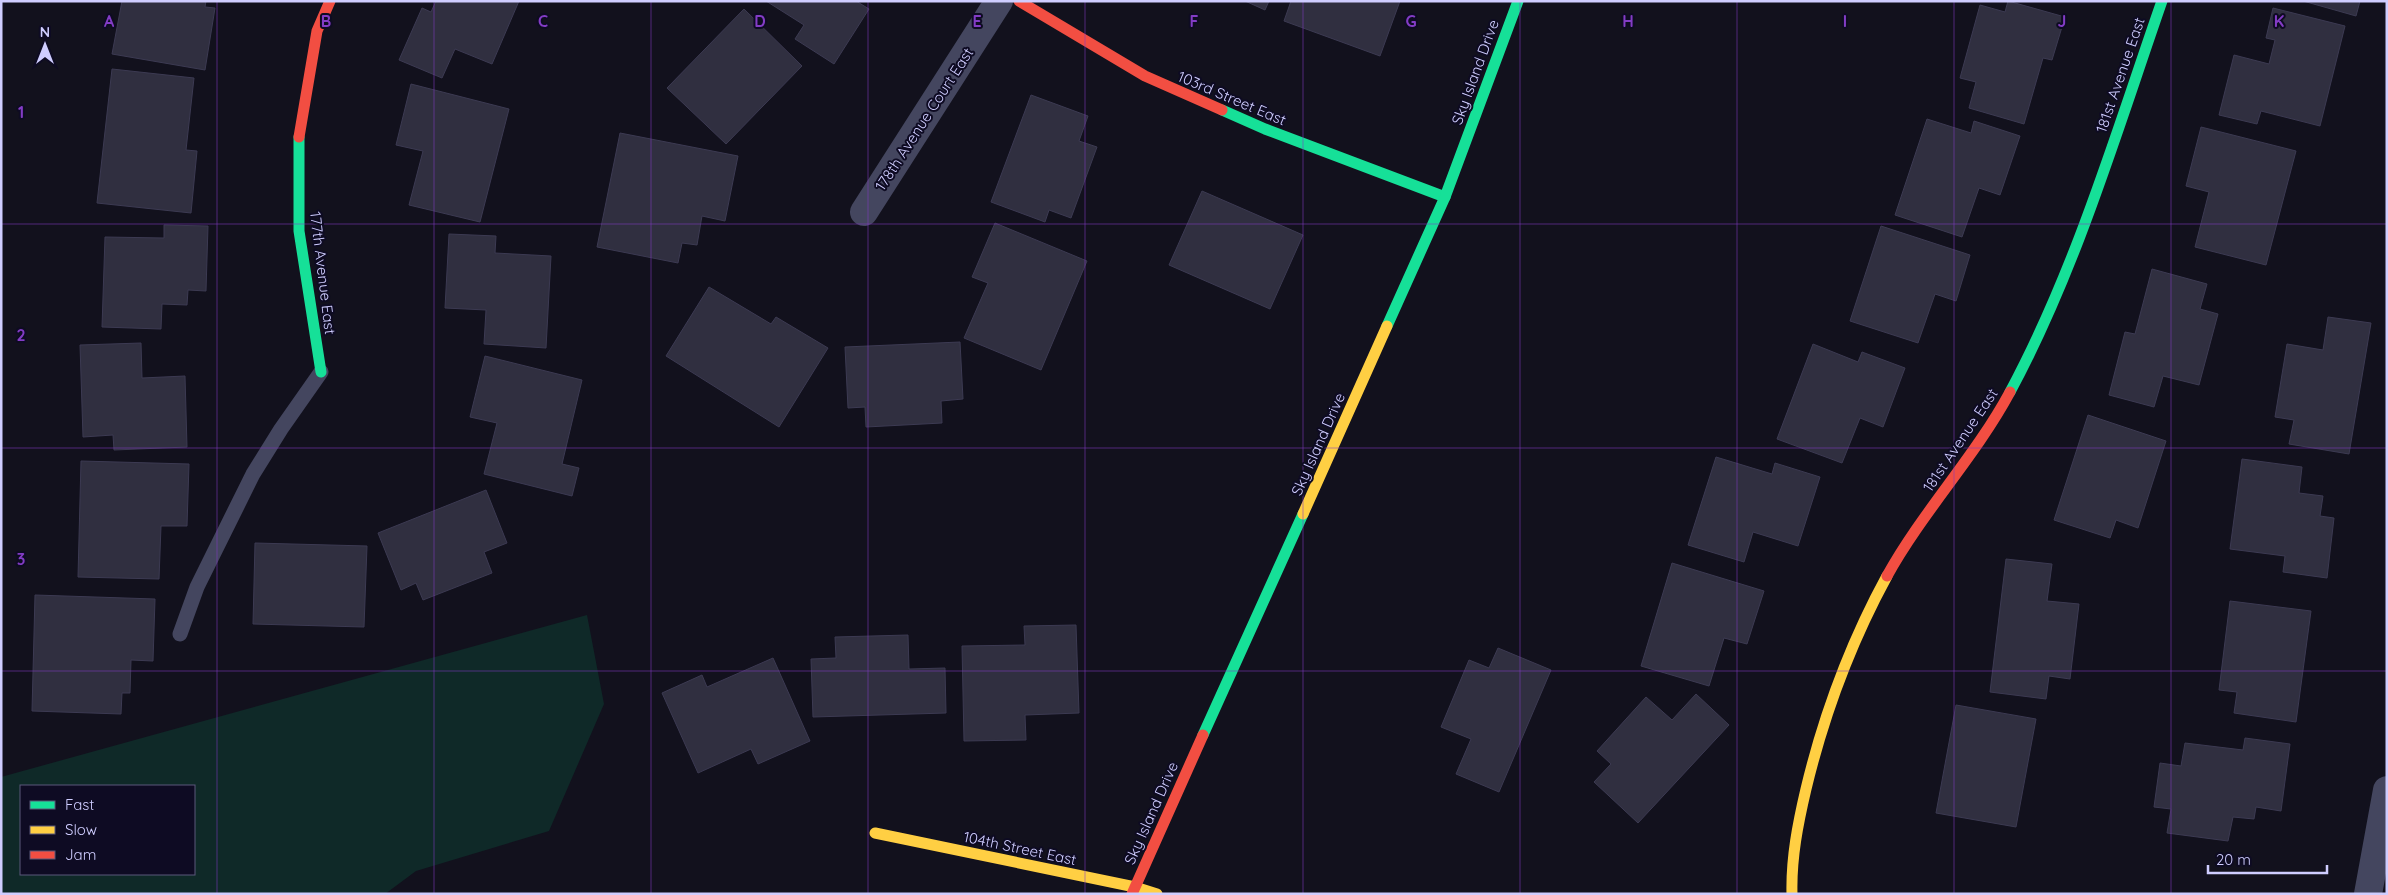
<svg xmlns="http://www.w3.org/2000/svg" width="2388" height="895" font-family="Quicksand,sans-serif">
	<rect width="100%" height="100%" fill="#12111d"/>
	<!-- green -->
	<path fill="#0f2928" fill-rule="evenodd" d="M587,615L604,704L549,831L416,871L385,894H1V777ZM21,786H194V874H21Z"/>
	<!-- building -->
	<g fill="#302f40" stroke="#3c3a52">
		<polygon points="122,1 206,1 205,7 215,8 205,70 112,54"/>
		<polygon points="436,1 519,1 492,64 455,49 442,78 399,60 422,8 431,12"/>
		<polygon points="766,1 856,1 869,9 834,64 795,39 804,25"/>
		<polygon points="1245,1 1269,1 1265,10"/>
		<polygon points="1291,1 1400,1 1380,56 1284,21"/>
		<polygon points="2008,1 2065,17 2052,60 2043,58 2024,124 1969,108 1976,82 1960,78 1980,5 2005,12"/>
		<polygon points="2303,1 2360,1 2356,16"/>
		<polygon points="2273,8 2345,26 2320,126 2261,111 2257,124 2219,115 2234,55 2269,64 2275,40 2266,38"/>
		<polygon points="744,9 802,66 726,144 667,88"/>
		<polygon points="112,69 194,78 186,150 197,151 191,213 97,203"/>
		<polygon points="411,84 509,109 480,222 409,205 423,151 396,145"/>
		<polygon points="1031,95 1088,116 1079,141 1097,147 1071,218 1049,210 1045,222 991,202"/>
		<polygon points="1927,119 1971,133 1974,121 2020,136 2000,195 1979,188 1962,237 1895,215"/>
		<polygon points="2201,127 2296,151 2266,265 2195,247 2209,192 2186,186"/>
		<polygon points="620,133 738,156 725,221 702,216 697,245 682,243 678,263 597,247"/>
		<polygon points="1202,191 1303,235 1270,309 1169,265"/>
		<polygon points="995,223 1087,261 1041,370 964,338 988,283 972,277"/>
		<polygon points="164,225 208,226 206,291 188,290 187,305 162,304 161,329 102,327 105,237 164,238"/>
		<polygon points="1881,226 1970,255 1956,301 1935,294 1918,343 1850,321"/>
		<polygon points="449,234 496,236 495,253 551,256 546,348 484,344 486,310 445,308"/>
		<polygon points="2152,269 2207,284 2200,309 2218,314 2199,385 2163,376 2154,407 2109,395 2125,332 2135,334"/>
		<polygon points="709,287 771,324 776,317 828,348 779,427 666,356"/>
		<polygon points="2328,317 2371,323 2349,454 2289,444 2294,420 2275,417 2287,344 2323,350"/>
		<polygon points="960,342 963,399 941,401 942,423 866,427 865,407 848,408 845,347"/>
		<polygon points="141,343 142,378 185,376 187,447 114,450 113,435 83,437 80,345"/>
		<polygon points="1813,344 1858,362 1862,352 1905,368 1883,427 1860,418 1842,463 1777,439"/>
		<polygon points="485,356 582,380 562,464 579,468 572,496 484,474 497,423 470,417"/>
		<polygon points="2088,415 2166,441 2138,528 2116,520 2110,538 2054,520"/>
		<polygon points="1716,457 1772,474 1775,463 1820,477 1798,546 1753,532 1744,562 1688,545"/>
		<polygon points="2242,459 2302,467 2299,493 2323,496 2320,516 2334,518 2327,578 2283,572 2285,556 2230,549"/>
		<polygon points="81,461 189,464 187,526 161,526 159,579 78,577"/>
		<polygon points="486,490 507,543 484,552 492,573 423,600 416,583 401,590 378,533"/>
		<polygon points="255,543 367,546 364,627 253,624"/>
		<polygon points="2006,559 2052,564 2047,601 2079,604 2070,679 2049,676 2046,699 1990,692"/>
		<polygon points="1672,563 1764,591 1747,644 1724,638 1709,686 1641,666"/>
		<polygon points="35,595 155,599 153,661 131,660 130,693 122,693 121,714 32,711"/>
		<polygon points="2230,601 2311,611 2296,722 2234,713 2237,692 2219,690"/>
		<polygon points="1076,625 1079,713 1025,715 1026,740 964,741 962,646 1025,645 1024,626"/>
		<polygon points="908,635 909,669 945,668 946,713 813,717 811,659 836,658 835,637"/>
		<polygon points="1498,648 1551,670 1499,792 1456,774 1471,739 1441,727 1469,660 1489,668"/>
		<polygon points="773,658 810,741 758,764 751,749 698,773 662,693 702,675 707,687"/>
		<polygon points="1696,694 1729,725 1638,823 1594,782 1611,764 1597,751 1646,697 1672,720"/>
		<polygon points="1956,705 2036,719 2016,827 1936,813"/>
		<polygon points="2245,738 2290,744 2281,811 2256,807 2254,819 2233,817 2228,841 2167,833 2171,809 2154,807 2160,763 2181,766 2185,743 2243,750"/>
	</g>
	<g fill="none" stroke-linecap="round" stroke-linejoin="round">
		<!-- lane -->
		<polyline stroke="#44465f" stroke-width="15" points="180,634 197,587 253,474 281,429 321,372"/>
		<!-- street -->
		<g stroke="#44465f" stroke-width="28">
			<polyline points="864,212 999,1"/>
			<polyline points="2368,894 2387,790"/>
		</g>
		<!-- fast -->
		<g stroke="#16e098" stroke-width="11">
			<polyline points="1222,110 1265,129 1445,197"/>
			<polyline points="299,137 299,231 321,372"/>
			<polyline points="1387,326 1445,197 1518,1"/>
			<path d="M2010,392C2076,269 2116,133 2162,1"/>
			<polyline points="1203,735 1303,514"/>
		</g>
		<!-- slow -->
		<g stroke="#ffcf43" stroke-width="11">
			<polyline points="1303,514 1387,326"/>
			<polyline points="875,833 1135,887 1157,894"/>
			<path d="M1792,894C1791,858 1798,823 1806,789C1824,714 1850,644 1887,576"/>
		</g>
		<!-- jam -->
		<g stroke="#f24e42" stroke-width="11">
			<polyline points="1019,1 1145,76 1222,110"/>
			<polyline points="299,137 317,31 330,1"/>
			<path d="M1887,576C1923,511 1975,457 2010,392"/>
			<polyline points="1132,894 1203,735"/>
		</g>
	</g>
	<!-- grid -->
	<path fill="none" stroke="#833cc5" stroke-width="1" stroke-opacity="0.55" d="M217,1V894M434,1V894M651,1V894M868,1V894M1085,1V894M1303,1V894M1520,1V894M1737,1V894M1954,1V894M2171,1V894M1,224H2387M1,448H2387M1,671H2387"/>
	<g text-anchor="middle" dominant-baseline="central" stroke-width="4" stroke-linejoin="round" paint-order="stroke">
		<!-- street labels -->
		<g font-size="15" fill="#cfcdff" stroke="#0e0b23">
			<text transform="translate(1475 72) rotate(-70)">Sky Island Drive</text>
			<text transform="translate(2120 75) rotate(-71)">181st Avenue East</text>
			<text transform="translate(1232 98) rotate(23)">103rd Street East</text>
			<text transform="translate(924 119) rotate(-57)">178th Avenue Court East</text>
			<text transform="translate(323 273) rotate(83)">177th Avenue East</text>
			<text transform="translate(1960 440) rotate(-56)">181st Avenue East</text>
			<text transform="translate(1318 444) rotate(-66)">Sky Island Drive</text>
			<text transform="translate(1151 813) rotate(-66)">Sky Island Drive</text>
			<text transform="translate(1020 848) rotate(12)">104th Street East</text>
		</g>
	</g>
	<g font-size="16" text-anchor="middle" font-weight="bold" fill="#833cc5" stroke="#0e0b23" stroke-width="4" stroke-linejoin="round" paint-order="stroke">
		<text x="109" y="27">A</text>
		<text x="326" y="27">B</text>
		<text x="543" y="27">C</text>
		<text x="760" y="27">D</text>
		<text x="977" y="27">E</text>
		<text x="1194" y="27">F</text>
		<text x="1411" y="27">G</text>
		<text x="1628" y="27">H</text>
		<text x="1845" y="27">I</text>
		<text x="2062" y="27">J</text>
		<text x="2279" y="27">K</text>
		<text x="21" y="118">1</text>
		<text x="21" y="341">2</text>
		<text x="21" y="565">3</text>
	</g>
	<!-- border -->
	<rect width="2388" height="895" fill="none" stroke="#cfcdff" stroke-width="5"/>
	<!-- legend -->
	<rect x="20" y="785" width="175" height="90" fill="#0e0b23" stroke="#5b597b"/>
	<rect x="30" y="801" width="25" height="8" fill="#16e098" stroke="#5b597b"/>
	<text x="65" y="810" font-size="15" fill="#cfcdff">Fast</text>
	<rect x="30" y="826" width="25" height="8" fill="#ffcf43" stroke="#5b597b"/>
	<text x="65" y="835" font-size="15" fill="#cfcdff">Slow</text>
	<rect x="30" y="851" width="25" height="8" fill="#f24e42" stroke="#5b597b"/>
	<text x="65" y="860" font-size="15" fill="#cfcdff">Jam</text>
	<!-- north arrow -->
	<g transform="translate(45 45)" stroke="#0e0b23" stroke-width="4" paint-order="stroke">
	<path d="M0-4L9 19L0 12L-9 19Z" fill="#cfcdff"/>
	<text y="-8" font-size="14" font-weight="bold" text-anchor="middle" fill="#cfcdff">N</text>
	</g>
	<!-- scale -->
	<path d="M2208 865v8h119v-8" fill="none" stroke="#cfcdff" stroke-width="2.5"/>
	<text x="2216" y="865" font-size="15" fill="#cfcdff" stroke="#0e0b23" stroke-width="4" paint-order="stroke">20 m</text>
</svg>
